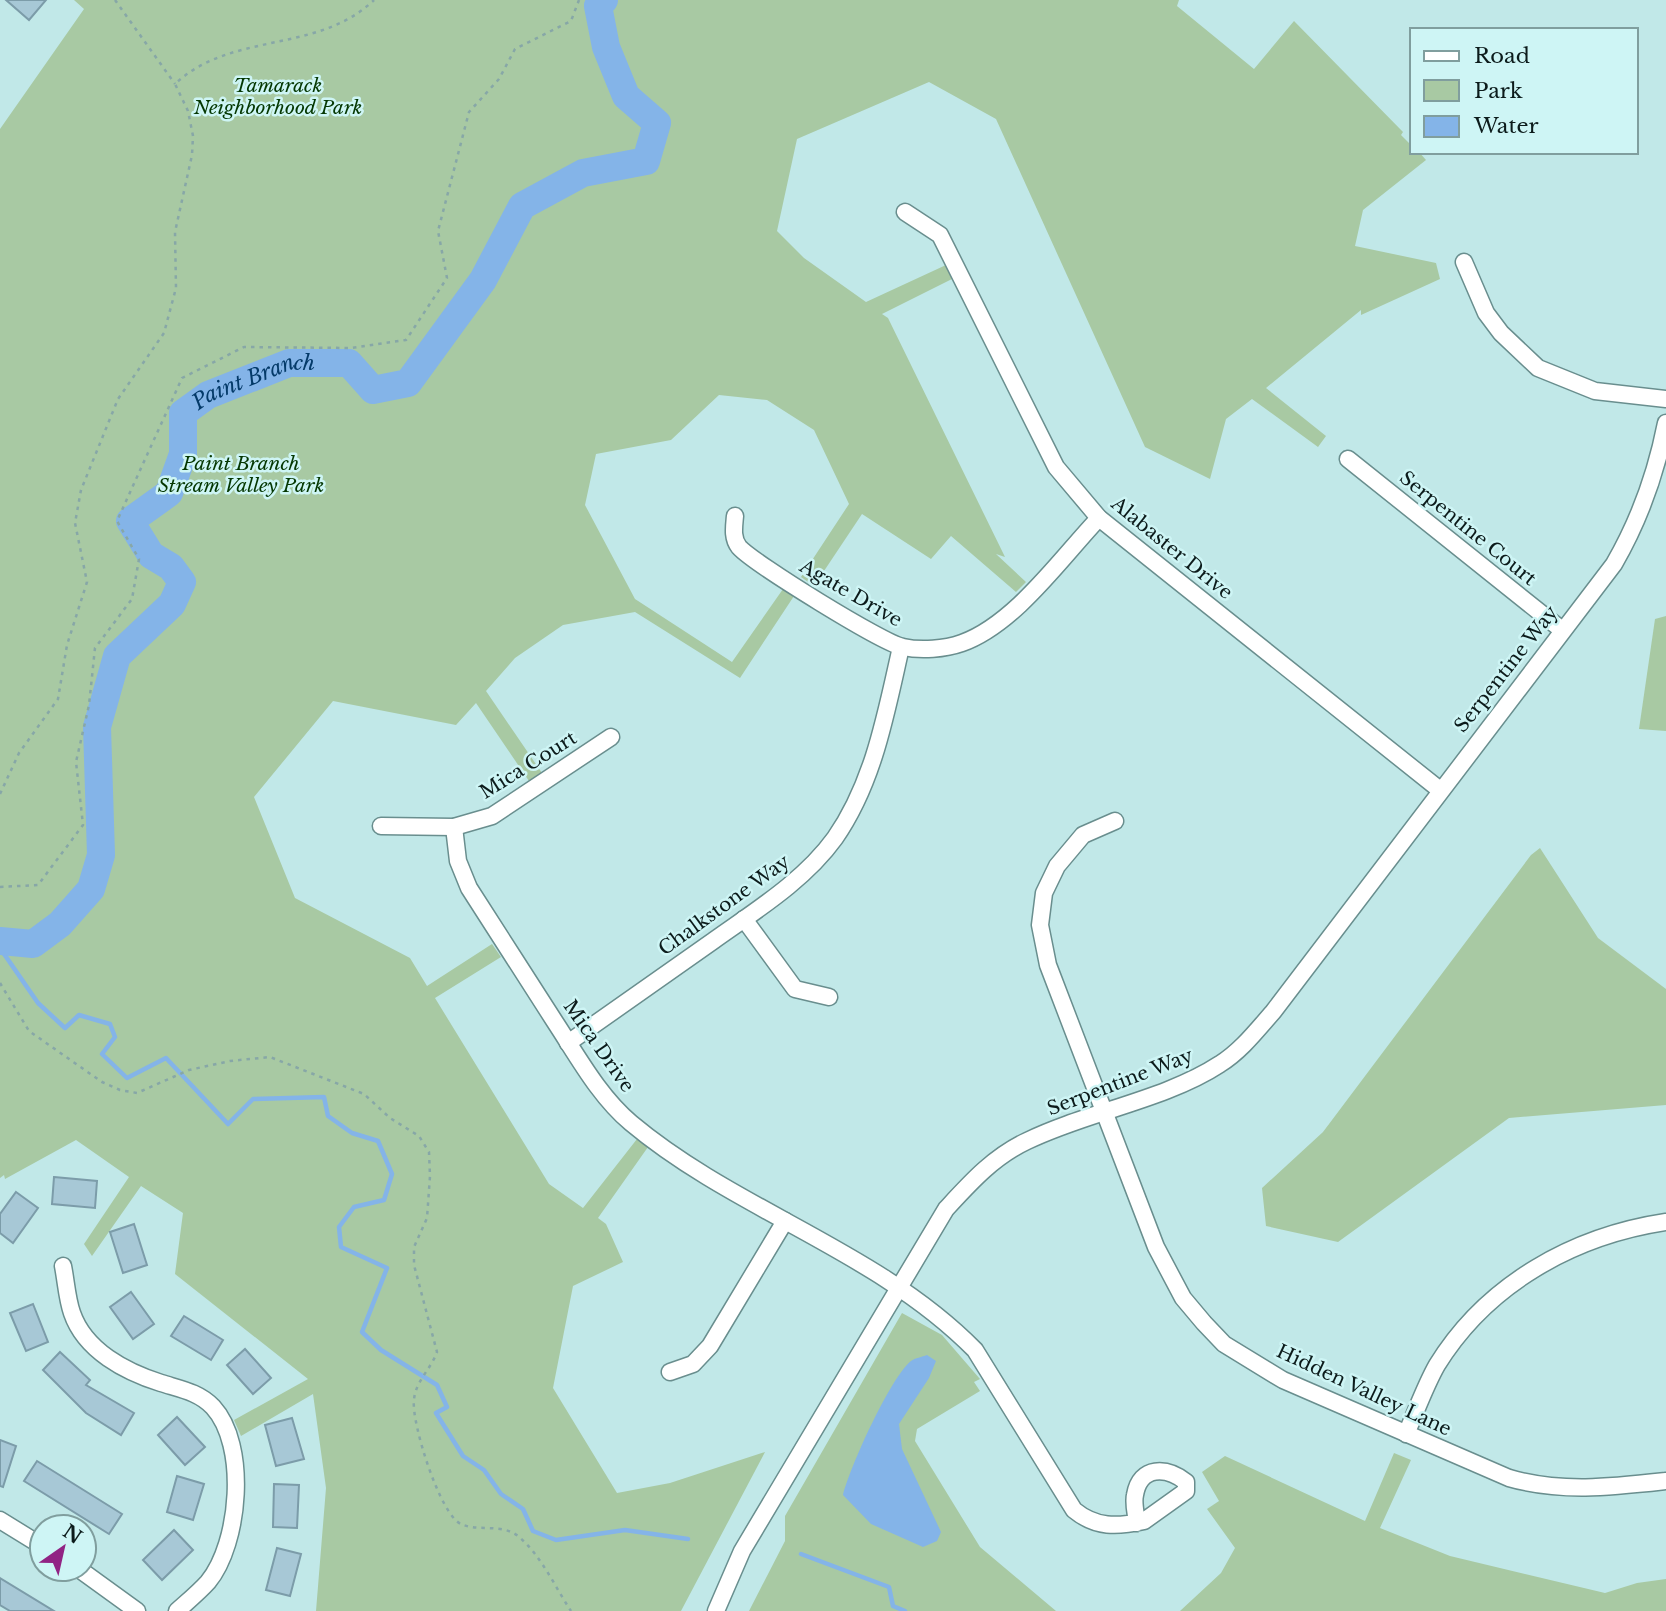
<svg xmlns="http://www.w3.org/2000/svg" width="1666" height="1611" font-family="'Libre Baskerville',serif">
	<rect width="100%" height="100%" fill="#c1e8e8"/>
	<!-- green -->
	<g fill="#a8c9a3">
		<polygon points="74,0 1179,0 1177,6 1254,69 1294,21 1403,132 1401,135 1412,146 1412,152 1419,152 1426,160 1363,210 1355,246 1436,263 1440,279 1361,315 1361,310 1266,388 1326,436 1318,447 1252,399 1226,419 1210,479 1145,447 996,119 929,82 797,139 777,231 804,258 866,302 946,265 952,279 882,314 888,318 1005,557 996,554 1026,582 1016,592 951,536 931,559 862,514 814,586 801,577 849,504 814,430 767,400 719,395 671,440 596,454 585,505 635,599 732,662 783,589 794,596 740,678 635,612 563,625 515,658 486,691 542,773 529,781 476,703 456,725 333,701 254,797 295,898 410,958 427,986 492,944 501,957 435,998 549,1184 583,1208 637,1139 648,1147 598,1218 606,1224 623,1262 573,1286 553,1388 617,1493 670,1483 765,1452 681,1611 316,1611 326,1488 313,1394 241,1436 234,1420 308,1379 175,1274 183,1213 141,1186 92,1256 84,1244 129,1177 76,1140 5,1179 4,1175 0,1178 0,129 84,9"/>
		<polygon points="1666,616 1666,731 1639,729 1655,619"/>
		<polygon points="1540,848 1598,938 1666,989 1666,1105 1509,1118 1338,1242 1266,1226 1262,1188 1323,1132 1531,855"/>
		<polygon points="902,1313 942,1335 980,1379 974,1382 980,1391 917,1429 915,1441 980,1547 1056,1611 749,1611 785,1541 785,1516"/>
		<polygon points="1394,1453 1411,1460 1380,1528 1450,1556 1605,1593 1637,1583 1666,1579 1666,1611 1180,1611 1221,1573 1235,1548 1207,1509 1219,1501 1202,1472 1225,1456 1365,1521"/>
	</g>
	<!-- water -->
	<path fill="#84b4e8" d="M927,1355L936,1361L929,1378L899,1424L902,1449L941,1532L937,1541L923,1547L871,1524L843,1495C850,1467 890,1378 911,1361C915,1358 922,1357 927,1355Z"/>
	<g fill="none" stroke-linecap="round" stroke-linejoin="round">
		<!-- stream -->
		<g stroke="#84b4e8" stroke-width="4.5">
			<polyline points="0,948 38,1003 65,1028 79,1015 110,1024 115,1037 102,1054 127,1078 166,1058 228,1124 253,1099 324,1097 328,1116 352,1133 378,1141 392,1174 384,1200 354,1207 339,1227 341,1247 387,1268 362,1332 381,1350 437,1385 447,1407 436,1413 463,1456 484,1470 501,1494 523,1509 533,1531 556,1540 625,1530 688,1539"/>
			<polyline points="801,1554 889,1587 893,1606 905,1611"/>
		</g>
		<!-- river -->
		<path stroke="#84b4e8" stroke-width="28" id="s1" d="M0,941L33,944L60,924L91,889L101,855L97,727L117,656L172,604L182,582L171,567L151,555L130,521L169,493L183,454V413L208,395L289,363H349L373,390L408,383L483,280L522,206L583,173L646,161L657,123L626,96L606,47L598,6L604,0"/>
	</g>
	<!-- building -->
	<g fill="#a7c8d6" stroke="#7c9ca9" stroke-width="2">
		<polygon points="6,0 46,0 29,20"/>
		<polygon points="54,1177 97,1181 95,1208 52,1204"/>
		<polygon points="16,1192 38,1208 13,1243 0,1233 0,1214"/>
		<polygon points="134,1224 147,1265 123,1273 110,1232"/>
		<polygon points="131,1292 154,1324 133,1339 110,1307"/>
		<polygon points="33,1304 48,1342 26,1351 10,1313"/>
		<polygon points="184,1316 223,1340 211,1360 171,1336"/>
		<polygon points="245,1349 271,1378 253,1394 227,1365"/>
		<polygon points="60,1352 90,1380 86,1385 134,1413 121,1435 86,1413 43,1370"/>
		<polygon points="177,1417 205,1447 185,1465 158,1435"/>
		<polygon points="292,1418 304,1459 276,1466 265,1425"/>
		<polygon points="0,1440 16,1446 3,1487 0,1486"/>
		<polygon points="37,1461 122,1514 109,1534 24,1481"/>
		<polygon points="177,1476 204,1484 193,1520 167,1512"/>
		<polygon points="274,1484 299,1485 297,1528 273,1527"/>
		<polygon points="174,1530 193,1550 162,1580 143,1560"/>
		<polygon points="277,1548 301,1554 290,1596 266,1590"/>
		<polygon points="0,1578 54,1611 10,1611 0,1605"/>
	</g>
	<g fill="none" stroke-linecap="round" stroke-linejoin="round">
		<!-- street casing -->
		<g stroke="#698e8e" stroke-width="19">
			<g id="street">
				<polyline points="905,212 940,235 1056,467 1099,518 1440,790"/>
				<polyline points="1464,262 1486,313 1501,333 1538,368 1595,391 1666,399"/>
				<polyline points="1348,459 1562,630"/>
				<path d="M735,516C734,527 732,538 739,547C753,563 884,644 903,647C921,651 945,649 962,643C1015,624 1061,558 1099,518"/>
				<path d="M1115,821L1083,835L1057,866L1044,893L1040,925L1048,965L1156,1247L1183,1298L1204,1323L1224,1344L1283,1380L1509,1478C1561,1493 1612,1487 1666,1481"/>
				<polyline points="381,826 454,827 492,816 611,737"/>
				<path d="M454,827L458,861L469,888C498,933 526,977 555,1022C578,1057 599,1096 631,1123C736,1211 878,1251 975,1350L1074,1510C1096,1528 1117,1527 1144,1521L1186,1491V1482C1167,1467 1140,1465 1135,1495C1133,1503 1136,1514 1137,1523"/>
				<polyline points="744,919 795,989 829,997"/>
				<path d="M568,1043C617,1009 665,975 713,941C755,911 804,881 835,838C874,782 886,713 901,647"/>
				<path d="M63,1266C66,1281 67,1299 72,1313C85,1351 126,1372 161,1383C180,1389 199,1392 213,1407C248,1445 240,1543 208,1582C199,1592 187,1602 177,1611"/>
				<polyline points="670,1372 693,1364 710,1346 785,1221"/>
				<path d="M1406,1434C1416,1412 1425,1386 1437,1365C1487,1284 1573,1236 1666,1222"/>
				<polyline points="0,1520 42,1546"/>
				<polyline points="79,1569 137,1611"/>
				<path d="M716,1611L742,1551L946,1209C970,1183 993,1157 1027,1141C1086,1112 1165,1100 1220,1064C1241,1051 1257,1030 1273,1012L1614,564C1640,519 1656,474 1666,423"/>
			</g>
		</g>
		<!-- path -->
		<g stroke="#87a7a7" stroke-width="2.5" stroke-dasharray="3.5 5" stroke-linecap="butt">
			<polyline points="115,0 175,84"/>
			<path d="M0,794L19,753L58,699L67,645L87,582L75,523L81,490L118,399L164,333L176,288L175,232L192,155L193,136L188,111L175,84C231,31 318,54 374,0"/>
			<polyline points="0,887 38,885 83,825 76,762 89,705 95,648 132,599 139,559 117,521 182,378 244,347 351,348 406,340 447,278 438,231 469,112 499,79 515,49 571,21 579,0"/>
			<path d="M0,983L29,1031L102,1082L120,1090L137,1093L189,1070L230,1061L270,1057L364,1094L390,1118L419,1136L429,1152L430,1176L427,1218L414,1247V1265L437,1352C431,1369 415,1382 414,1400C411,1422 440,1515 461,1524C478,1532 501,1523 518,1536C541,1555 555,1587 571,1611"/>
		</g>
		<!-- street -->
		<use href="#street" stroke="#fff" stroke-width="16"/>
	</g>
	<g text-anchor="middle" dominant-baseline="central" stroke-width="5" stroke-linejoin="round" paint-order="stroke">
		<!-- park labels -->
		<g font-size="19" font-style="italic" fill="#043701" stroke="#cef5f5">
			<text x="278" y="85">Tamarack<tspan x="278" dy="22">Neighborhood Park</tspan></text>
			<text x="241" y="463">Paint Branch<tspan x="241" dy="22">Stream Valley Park</tspan></text>
		</g>
		<!-- street labels -->
		<g font-size="19" fill="#0c1b1b" stroke="#cef5f5">
			<text transform="translate(1468 528) rotate(39)">Serpentine Court</text>
			<text transform="translate(1172 548) rotate(39)">Alabaster Drive</text>
			<text transform="translate(851 593) rotate(30)">Agate Drive</text>
			<text transform="translate(1506 669) rotate(-52)">Serpentine Way</text>
			<text transform="translate(528 765) rotate(-32)">Mica Court</text>
			<text transform="translate(724 905) rotate(-36)">Chalkstone Way</text>
			<text transform="translate(599 1046) rotate(55)">Mica Drive</text>
			<text transform="translate(1120 1082) rotate(-21)">Serpentine Way</text>
			<text transform="translate(1364 1390) rotate(25)">Hidden Valley Lane</text>
		</g>
		<!-- water labels -->
		<g font-size="21" font-style="italic" fill="#043a69" stroke="#cef5f5">
			<text stroke="none"><textPath href="#s1" startOffset="742">Paint Branch</textPath></text>
		</g>
	</g>
	<!-- legend -->
	<rect x="1410" y="28" width="228" height="126" fill="#cef5f5" stroke="#809e9e" stroke-width="2"/>
	<rect x="1424" y="51" width="35" height="10" fill="#ffffff" stroke="#809e9e" stroke-width="2"/>
	<text x="1474" y="63" font-size="21" fill="#0c1b1b">Road</text>
	<rect x="1424" y="80" width="35" height="21" fill="#a8c9a3" stroke="#809e9e" stroke-width="2"/>
	<text x="1474" y="98" font-size="21" fill="#0c1b1b">Park</text>
	<rect x="1424" y="116" width="35" height="21" fill="#84b4e8" stroke="#809e9e" stroke-width="2"/>
	<text x="1474" y="133" font-size="21" fill="#0c1b1b">Water</text>
	<!-- north arrow -->
	<g transform="translate(63 1548) rotate(34)"><circle r="33" fill="#cef5f5" stroke="#809e9e" stroke-width="2"/>
	<path d="M0-5L12 26L0 18L-12 26Z" fill="#912384"/>
	<text y="-10" font-size="19" font-weight="bold" text-anchor="middle" fill="#0c1b1b">N</text>
	</g>
</svg>
